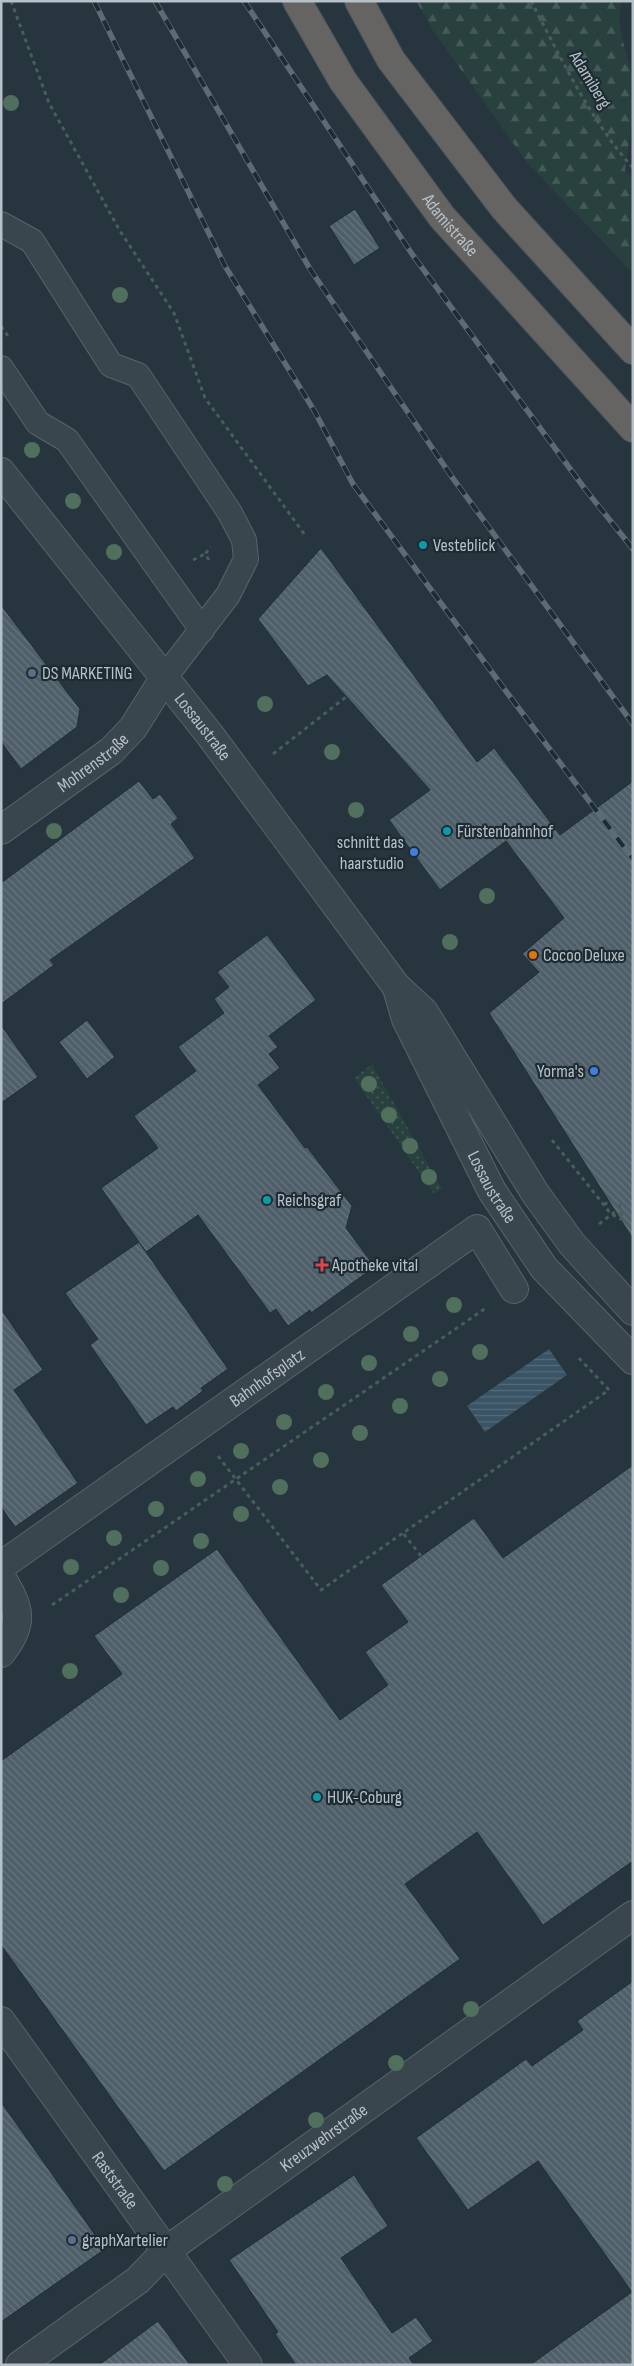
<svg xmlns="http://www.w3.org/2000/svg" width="634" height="2366" font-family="'Sofia Sans Condensed',sans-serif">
	<defs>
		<pattern id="grass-dots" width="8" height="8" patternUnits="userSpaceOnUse" patternTransform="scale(1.25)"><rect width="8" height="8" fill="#29413e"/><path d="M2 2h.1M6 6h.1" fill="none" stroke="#465b59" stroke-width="1.8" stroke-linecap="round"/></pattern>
		<pattern id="forest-firs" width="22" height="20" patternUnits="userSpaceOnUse" patternTransform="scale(1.25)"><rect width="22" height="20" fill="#29413e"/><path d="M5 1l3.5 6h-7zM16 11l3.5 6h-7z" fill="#465b59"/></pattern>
		<pattern id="water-rules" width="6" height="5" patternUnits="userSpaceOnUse" patternTransform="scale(1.25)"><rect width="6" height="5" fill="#3a5465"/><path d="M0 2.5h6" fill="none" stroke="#546b7a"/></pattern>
		<pattern id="building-back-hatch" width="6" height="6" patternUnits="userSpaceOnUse" patternTransform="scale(1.25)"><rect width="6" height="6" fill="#4f5f69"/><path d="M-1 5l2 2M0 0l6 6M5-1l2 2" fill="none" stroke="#66747d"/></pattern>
	</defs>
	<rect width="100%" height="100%" fill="#26353e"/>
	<!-- grass -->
	<polygon fill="url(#grass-dots)" points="372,1064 442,1189 434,1194 354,1078"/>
	<!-- forest -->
	<path fill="url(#forest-firs)" d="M416,1H622C613,28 631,58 633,85C634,114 629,142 625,170L633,179V273L528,164L432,29Z"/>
	<!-- water -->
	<polygon fill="url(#water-rules)" points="549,1349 567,1375 485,1432 467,1406"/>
	<!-- building -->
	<g fill="url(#building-back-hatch)" stroke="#202d35">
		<polygon points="355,209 380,248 354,265 329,226"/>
		<polygon points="321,548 477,762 494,748 560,835 633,781 633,1239 489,1013 539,972 522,954 564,918 506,841 440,890 389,820 430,790 327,675 308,686 258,619"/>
		<polygon points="1,605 80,709 77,727 21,769 1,742"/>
		<polygon points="139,781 153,799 160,794 178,818 171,824 195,858 50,960 54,965 1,1004 1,883"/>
		<polygon points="267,935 316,1000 269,1036 278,1047 269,1054 280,1068 258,1085 305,1148 307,1147 352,1206 346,1228 372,1263 363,1270 366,1273 311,1313 310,1310 288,1326 276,1309 270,1313 198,1215 146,1252 101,1188 158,1148 134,1116 196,1071 178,1047 224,1013 214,999 229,987 217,972"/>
		<polygon points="87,1020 115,1057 87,1079 59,1042"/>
		<polygon points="1,1025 38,1077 1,1103"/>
		<polygon points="139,1242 228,1369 201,1388 203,1391 176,1411 173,1407 146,1425 90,1345 98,1339 65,1293"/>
		<polygon points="1,1309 43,1370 14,1390 78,1483 15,1527 1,1507"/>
		<polygon points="633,1465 633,1861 543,1925 477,1832 405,1884 460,1959 164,2171 1,1945 1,1761 122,1674 94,1636 217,1549 340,1720 388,1685 365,1652 408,1622 381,1585 474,1518 503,1558"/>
		<polygon points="633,1981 633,2365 530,2365 632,2292 538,2161 468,2210 416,2138 526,2059 532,2066 583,2030 577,2021"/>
		<polygon points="1,2102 105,2249 1,2322"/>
		<polygon points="354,2175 388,2226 341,2258 392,2333 416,2317 433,2341 409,2358 414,2365 296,2365 275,2334 278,2332 229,2260"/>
		<polygon points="158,2321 190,2365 99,2365"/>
	</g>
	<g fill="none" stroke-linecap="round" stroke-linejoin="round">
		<!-- service casing -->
		<g stroke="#57646c" stroke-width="26">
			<g id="service">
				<polyline points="1,224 32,241 111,365 138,375 230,513 244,540 246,559 228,595 165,677"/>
				<polyline points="1,368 38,423 67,440 202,630"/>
			</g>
		</g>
		<!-- pedestrian casing -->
		<g stroke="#57646c" stroke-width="30">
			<g id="pedestrian">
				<path id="s1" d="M1,1566L477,1229L514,1289"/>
			</g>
		</g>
		<!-- minor casing -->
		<g stroke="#57646c" stroke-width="30">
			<g id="minor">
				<path id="s2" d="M1,2021L248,2365"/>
				<path id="s3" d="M20,2365L138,2280L166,2251L633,1915"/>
			</g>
		</g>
		<!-- tertiary casing -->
		<g stroke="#57646c" stroke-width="30">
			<g id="tertiary">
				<path id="s4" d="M1,472L210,735L396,986L424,1012L535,1193L572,1244L633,1311"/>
				<path id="s5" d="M1,830L111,751L133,728L165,677"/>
				<path id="s6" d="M397,988L406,1019L492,1191L544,1268L633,1360"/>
				<path d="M1,1577C20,1608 25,1623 1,1653"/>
			</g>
		</g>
		<!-- trunk casing -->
		<g stroke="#445159" stroke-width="30">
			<g id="trunk">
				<path id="s7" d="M297,1L343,81L442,217L633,428"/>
				<polyline points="359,1 391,60 504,208 633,350"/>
			</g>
		</g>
		<!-- path -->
		<g stroke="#485d5c" stroke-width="3" stroke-dasharray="4 4" stroke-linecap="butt">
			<polyline points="11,1 49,103 120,231 174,313 205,398 305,535"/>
			<path d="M531,1C561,58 590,120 633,168"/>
			<polyline points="1,326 8,336"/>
			<polyline points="193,560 205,554"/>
			<polyline points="209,560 205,554 211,547"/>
			<polyline points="273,754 346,697"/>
			<polyline points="552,1140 611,1214 623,1220"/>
			<polyline points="619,1204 623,1219"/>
			<polyline points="604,1205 609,1201"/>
			<polyline points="599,1224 616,1211"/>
			<polyline points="218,1456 321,1590 403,1533"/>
			<polyline points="421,1556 403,1533 609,1390 577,1356"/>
			<polyline points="52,1605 486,1308"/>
		</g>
		<!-- service -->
		<use href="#service" stroke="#39464e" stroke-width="24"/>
		<!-- pedestrian -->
		<use href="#pedestrian" stroke="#39464e" stroke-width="28"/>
		<!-- minor -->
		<use href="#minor" stroke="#39464e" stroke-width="28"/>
		<!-- tertiary -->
		<use href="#tertiary" stroke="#39464e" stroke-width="28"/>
		<!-- trunk -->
		<use href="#trunk" stroke="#666462" stroke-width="28"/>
		<!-- rail casing -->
		<g stroke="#5c6b75" stroke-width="5.5">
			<g id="rail">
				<polyline points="94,1 225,266 315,412 353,484 511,698 633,859"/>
				<polyline points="155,1 310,269 452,477 633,724"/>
				<polyline points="244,1 412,254 585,489 633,549"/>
			</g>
		</g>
		<!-- rail -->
		<use href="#rail" stroke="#1e2b33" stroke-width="4" stroke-dasharray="11" stroke-linecap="butt"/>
	</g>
	<!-- trees -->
	<g fill="#516f5d">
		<circle cx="11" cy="103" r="8"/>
		<circle cx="120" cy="295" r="8"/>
		<circle cx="32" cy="450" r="8"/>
		<circle cx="73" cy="501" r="8"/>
		<circle cx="114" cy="552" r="8"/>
		<circle cx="265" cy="704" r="8"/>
		<circle cx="332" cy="752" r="8"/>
		<circle cx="356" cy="810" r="8"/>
		<circle cx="54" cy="831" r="8"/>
		<circle cx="487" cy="896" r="8"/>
		<circle cx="450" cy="942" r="8"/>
		<circle cx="369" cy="1084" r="8"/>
		<circle cx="389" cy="1115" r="8"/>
		<circle cx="410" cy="1146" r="8"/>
		<circle cx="429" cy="1177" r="8"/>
		<circle cx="454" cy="1305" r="8"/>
		<circle cx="411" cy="1334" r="8"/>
		<circle cx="480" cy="1352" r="8"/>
		<circle cx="369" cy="1363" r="8"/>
		<circle cx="440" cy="1379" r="8"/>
		<circle cx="326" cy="1392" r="8"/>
		<circle cx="400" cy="1406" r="8"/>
		<circle cx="284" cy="1422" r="8"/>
		<circle cx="360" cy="1433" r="8"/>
		<circle cx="241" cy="1451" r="8"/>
		<circle cx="321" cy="1460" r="8"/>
		<circle cx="198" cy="1479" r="8"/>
		<circle cx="280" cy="1487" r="8"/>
		<circle cx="156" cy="1509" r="8"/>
		<circle cx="241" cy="1514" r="8"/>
		<circle cx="114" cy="1538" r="8"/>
		<circle cx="201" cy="1541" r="8"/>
		<circle cx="71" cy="1567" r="8"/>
		<circle cx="161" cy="1568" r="8"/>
		<circle cx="121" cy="1595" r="8"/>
		<circle cx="70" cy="1671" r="8"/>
		<circle cx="471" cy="2009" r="8"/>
		<circle cx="396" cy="2063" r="8"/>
		<circle cx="316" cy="2120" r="8"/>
		<circle cx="225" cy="2184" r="8"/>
	</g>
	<!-- markers -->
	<g fill="#0f9aa8" stroke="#1e2b33" stroke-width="2">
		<circle cx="423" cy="545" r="5"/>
		<circle cx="447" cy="831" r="5"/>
		<circle cx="267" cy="1200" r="5"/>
		<circle cx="317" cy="1797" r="5"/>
	</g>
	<g fill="#5c6f8a" stroke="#1e2b33" stroke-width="2">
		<circle cx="32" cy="673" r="5"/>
		<circle cx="72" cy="2240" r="5"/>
	</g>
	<g fill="#3f7fe0" stroke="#1e2b33" stroke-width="2">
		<circle cx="414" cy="852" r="5"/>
		<circle cx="594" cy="1071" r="5"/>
	</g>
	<circle fill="#e8710a" stroke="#1e2b33" stroke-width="2" cx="533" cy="955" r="5"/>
	<path fill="#e0444e" stroke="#1e2b33" stroke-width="2" d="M319.5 1257.5h5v5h5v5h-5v5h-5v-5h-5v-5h5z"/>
	<g text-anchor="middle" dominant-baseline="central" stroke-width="4.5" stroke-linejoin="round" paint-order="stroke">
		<!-- street labels -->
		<g font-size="18" fill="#b6c1c9" stroke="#1e2b33">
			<text transform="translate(590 80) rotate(59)">Adamiberg</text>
			<text stroke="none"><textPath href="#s7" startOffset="272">Adamistraße</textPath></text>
			<text stroke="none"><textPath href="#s4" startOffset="325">Lossaustraße</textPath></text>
			<text stroke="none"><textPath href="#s5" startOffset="114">Mohrenstraße</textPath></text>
			<text stroke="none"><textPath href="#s6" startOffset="221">Lossaustraße</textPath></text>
			<text stroke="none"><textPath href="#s1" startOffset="326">Bahnhofsplatz</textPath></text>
			<text stroke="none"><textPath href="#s3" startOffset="380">Kreuzwehrstraße</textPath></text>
			<text stroke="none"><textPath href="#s2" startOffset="196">Raststraße</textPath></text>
		</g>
		<!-- poi labels -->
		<g font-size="18" fill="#b6c1c9" stroke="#1e2b33" text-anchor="start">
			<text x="433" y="545">Vesteblick</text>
			<text x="42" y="673">DS MARKETING</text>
			<text x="457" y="831">Fürstenbahnhof</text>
			<text x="404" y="842" text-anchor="end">schnitt das<tspan x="404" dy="21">haarstudio</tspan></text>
			<text x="543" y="955">Cocoo Deluxe</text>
			<text x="584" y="1071" text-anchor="end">Yorma's</text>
			<text x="277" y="1200">Reichsgraf</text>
			<text x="332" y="1265">Apotheke vital</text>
			<text x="327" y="1797">HUK-Coburg</text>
			<text x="82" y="2240">graphXartelier</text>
		</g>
	</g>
	<!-- border -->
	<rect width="634" height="2366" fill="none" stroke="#b6c1c9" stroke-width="5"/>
</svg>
